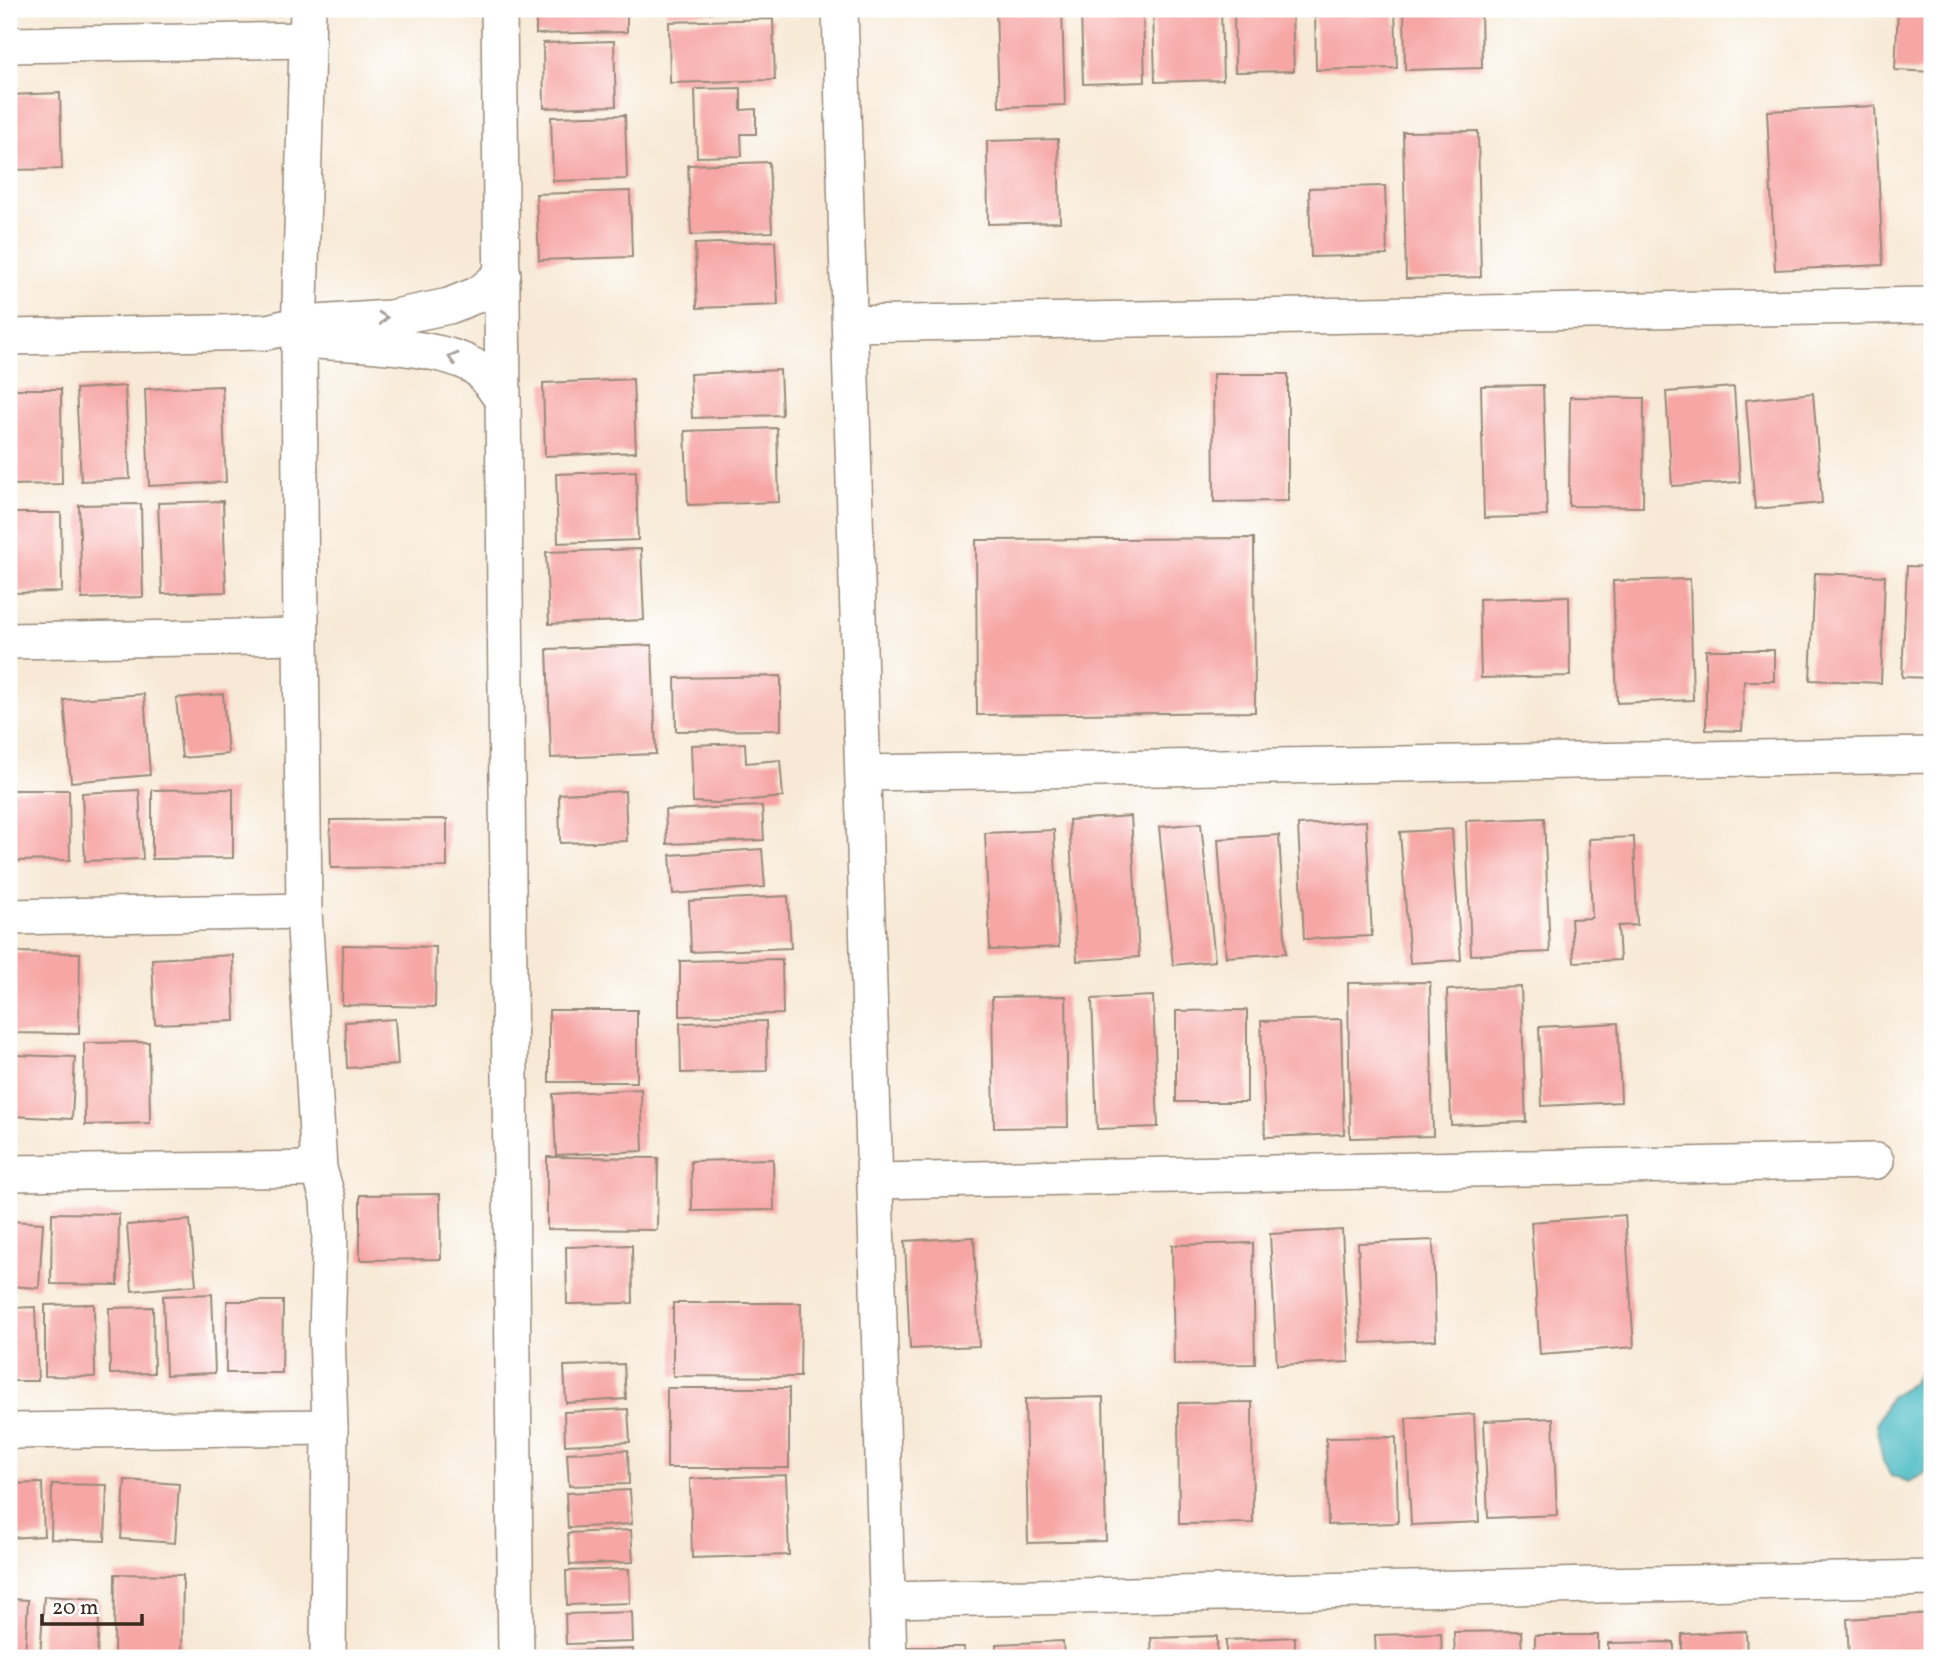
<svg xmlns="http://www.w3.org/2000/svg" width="1941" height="1667" font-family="Vollkorn,serif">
	<rect width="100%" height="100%" fill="#fff"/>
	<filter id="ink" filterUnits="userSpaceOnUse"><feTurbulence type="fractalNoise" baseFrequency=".0143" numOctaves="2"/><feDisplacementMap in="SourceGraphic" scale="14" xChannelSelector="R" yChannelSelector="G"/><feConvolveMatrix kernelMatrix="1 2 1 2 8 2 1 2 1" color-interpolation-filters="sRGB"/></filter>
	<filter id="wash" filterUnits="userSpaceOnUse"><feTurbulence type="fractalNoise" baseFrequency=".00686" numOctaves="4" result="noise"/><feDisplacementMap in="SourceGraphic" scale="28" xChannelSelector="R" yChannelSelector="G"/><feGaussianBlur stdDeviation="1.57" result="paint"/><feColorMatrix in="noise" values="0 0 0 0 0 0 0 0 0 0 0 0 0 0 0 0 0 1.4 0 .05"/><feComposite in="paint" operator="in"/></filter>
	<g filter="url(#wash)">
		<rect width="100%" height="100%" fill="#f7e9d5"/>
		<!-- water -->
		<polygon fill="#4ebcc4" stroke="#447371" stroke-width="2" points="1932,1345 1932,1469 1909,1482 1891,1475 1883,1461 1876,1424 1891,1396 1911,1384 1926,1364 1927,1349"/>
		<g id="blocks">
			<!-- building -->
			<g fill="#f6a6a4">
				<polygon points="536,9 627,9 627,32 536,34"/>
				<polygon points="666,9 760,9 760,11 666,14"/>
				<polygon points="996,9 1062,9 1065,105 999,107"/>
				<polygon points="1081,9 1143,9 1145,82 1083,84"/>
				<polygon points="1153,9 1221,9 1223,80 1155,82"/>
				<polygon points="1234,9 1292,9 1294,71 1235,72"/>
				<polygon points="1315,9 1395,9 1397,68 1316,70"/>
				<polygon points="1404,9 1481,9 1482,68 1405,70"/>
				<polygon points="1898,9 1932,9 1932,72 1895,70"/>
				<polygon points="773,19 775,80 670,83 669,22"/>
				<polygon points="614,41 616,106 544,108 543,43"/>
				<polygon points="741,88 741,110 756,109 756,134 741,134 742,156 697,157 695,89"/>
				<polygon points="60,93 62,169 9,170 9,95"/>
				<polygon points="1875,106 1883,265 1775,270 1767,111"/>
				<polygon points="625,115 627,179 553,181 551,117"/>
				<polygon points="1478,131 1481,277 1406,279 1403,132"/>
				<polygon points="1058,139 1060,222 988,224 987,141"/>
				<polygon points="769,162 772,232 691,235 688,165"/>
				<polygon points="1385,186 1387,255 1311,257 1309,188"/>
				<polygon points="630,191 632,257 539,260 536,194"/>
				<polygon points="775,241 778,305 697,308 695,244"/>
				<polygon points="780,370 782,415 692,418 690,374"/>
				<polygon points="1213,374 1288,374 1288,501 1214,502"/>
				<polygon points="633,379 636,452 545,456 543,383"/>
				<polygon points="1543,385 1547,516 1484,518 1481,386"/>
				<polygon points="125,386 130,479 81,481 76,389"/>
				<polygon points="222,386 226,482 149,486 145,389"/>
				<polygon points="1734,387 1740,482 1672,486 1666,392"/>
				<polygon points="9,389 61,389 62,484 9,485"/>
				<polygon points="1813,393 1822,503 1755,509 1746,400"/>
				<polygon points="1570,397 1644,398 1643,507 1569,506"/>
				<polygon points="777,428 779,502 688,505 685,431"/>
				<polygon points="636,471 638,540 558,543 556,474"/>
				<polygon points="223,501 226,592 162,594 158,503"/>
				<polygon points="141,504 143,597 82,599 79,505"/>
				<polygon points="9,513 61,513 62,592 10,593"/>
				<polygon points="1254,538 1255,712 977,715 976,540"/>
				<polygon points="641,549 644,620 549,624 546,552"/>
				<polygon points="1907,566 1932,567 1932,678 1902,677"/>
				<polygon points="1815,573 1885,576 1881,683 1810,680"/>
				<polygon points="1690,579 1693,700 1617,703 1613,581"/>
				<polygon points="1569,596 1570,676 1481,678 1479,599"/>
				<polygon points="652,645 656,754 551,758 547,649"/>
				<polygon points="1706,650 1774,650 1774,681 1744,681 1742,731 1706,730"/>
				<polygon points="781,676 781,730 676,731 675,678"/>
				<polygon points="144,694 150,775 71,782 64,700"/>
				<polygon points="223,694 228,754 182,758 176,698"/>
				<polygon points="745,743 746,763 780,760 783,797 718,803 693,802 691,745"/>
				<polygon points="233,789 233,858 152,859 152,790"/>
				<polygon points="9,790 69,790 70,860 9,861"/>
				<polygon points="139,790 143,859 85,861 82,793"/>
				<polygon points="625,791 627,841 560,843 559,794"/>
				<polygon points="762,806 764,840 667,844 665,810"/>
				<polygon points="1131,816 1139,957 1077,961 1069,820"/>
				<polygon points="1544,818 1550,952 1471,955 1466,821"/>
				<polygon points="447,819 447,867 331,868 330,820"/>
				<polygon points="1366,821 1372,936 1304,939 1298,825"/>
				<polygon points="1201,823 1215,961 1173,965 1159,827"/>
				<polygon points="1452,829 1461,960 1410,963 1400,832"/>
				<polygon points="1054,830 1059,947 990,950 985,833"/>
				<polygon points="1279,835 1286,953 1226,957 1218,839"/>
				<polygon points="1634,837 1637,925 1618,926 1620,960 1574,962 1571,919 1592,918 1589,839"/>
				<polygon points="762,849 765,887 673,894 670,855"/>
				<polygon points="788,896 791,948 691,952 689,901"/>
				<polygon points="343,945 436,947 435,1007 342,1005"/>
				<polygon points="9,952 80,953 79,1034 9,1033"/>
				<polygon points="233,955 235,1021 155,1024 152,959"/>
				<polygon points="782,959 783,1014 680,1016 680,961"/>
				<polygon points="1430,982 1433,1136 1350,1138 1348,983"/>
				<polygon points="1521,987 1526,1122 1451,1125 1447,990"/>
				<polygon points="1066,996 1068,1127 994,1128 992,997"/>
				<polygon points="1153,996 1158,1127 1097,1129 1092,999"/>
				<rect x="549" y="1010" width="88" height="72"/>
				<polygon points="1247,1010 1247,1102 1176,1102 1176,1011"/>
				<polygon points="395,1019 398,1065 347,1068 345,1022"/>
				<polygon points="1341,1019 1344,1134 1265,1137 1261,1021"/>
				<polygon points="766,1021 767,1071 681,1073 680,1023"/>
				<polygon points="1618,1023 1621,1102 1542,1106 1539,1027"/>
				<polygon points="149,1042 150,1123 85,1125 84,1043"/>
				<polygon points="15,1055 75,1057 72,1119 12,1116"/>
				<polygon points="641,1089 643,1151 556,1155 553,1094"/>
				<polygon points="547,1157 658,1158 657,1230 547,1229"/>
				<polygon points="773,1159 774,1210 692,1211 691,1161"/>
				<polygon points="440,1194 441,1259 360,1260 360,1195"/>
				<polygon points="52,1213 119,1214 118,1285 51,1284"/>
				<polygon points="1625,1215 1634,1347 1540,1354 1531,1222"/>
				<polygon points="190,1220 196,1285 132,1291 127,1225"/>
				<polygon points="9,1221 43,1223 39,1288 9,1286"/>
				<polygon points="1342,1230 1349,1362 1277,1365 1270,1234"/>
				<polygon points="974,1237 979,1346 910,1349 905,1241"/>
				<polygon points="1433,1240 1436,1340 1362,1343 1358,1243"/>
				<polygon points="1253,1243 1255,1364 1174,1365 1172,1245"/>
				<polygon points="632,1245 633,1303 567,1304 566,1247"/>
				<polygon points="212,1294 215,1373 166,1375 163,1296"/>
				<polygon points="227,1301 283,1301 282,1373 226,1373"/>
				<polygon points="673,1303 801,1303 800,1377 673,1376"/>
				<polygon points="94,1304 95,1377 45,1376 45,1305"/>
				<polygon points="35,1307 38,1381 9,1381 9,1308"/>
				<polygon points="153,1307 154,1373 110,1374 109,1308"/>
				<polygon points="624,1364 626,1399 566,1403 564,1366"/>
				<rect x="667" y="1388" width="122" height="80"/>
				<polygon points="1103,1397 1106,1541 1028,1543 1025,1399"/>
				<polygon points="1252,1402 1253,1523 1179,1524 1178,1403"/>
				<polygon points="628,1409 630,1442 565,1445 564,1412"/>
				<polygon points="1474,1414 1479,1522 1411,1525 1406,1418"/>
				<polygon points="1553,1418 1557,1515 1488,1518 1484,1421"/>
				<polygon points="1396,1437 1398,1523 1328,1525 1326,1438"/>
				<polygon points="628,1450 629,1484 569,1486 567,1453"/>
				<polygon points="786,1475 789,1555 692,1558 690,1479"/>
				<polygon points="125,1480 179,1484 175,1543 121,1539"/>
				<polygon points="42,1483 44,1536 9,1538 9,1484"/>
				<polygon points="52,1484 107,1485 105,1541 51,1539"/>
				<polygon points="630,1490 632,1524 568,1528 566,1493"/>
				<polygon points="631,1530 633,1562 570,1565 568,1533"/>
				<polygon points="629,1569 630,1603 567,1605 566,1571"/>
				<polygon points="115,1574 183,1575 182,1655 114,1654"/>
				<polygon points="44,1596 100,1599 97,1658 40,1658"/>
				<polygon points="9,1599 28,1600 25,1658 9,1658"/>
				<polygon points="632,1612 633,1642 566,1644 565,1614"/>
				<polygon points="1932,1613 1932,1658 1849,1658 1847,1619"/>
				<polygon points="1521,1631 1522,1658 1455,1658 1454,1632"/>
				<polygon points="1746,1631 1747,1658 1682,1658 1682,1634"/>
				<polygon points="1441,1633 1442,1658 1376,1658 1375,1635"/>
				<rect x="1535" y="1635" width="63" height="23"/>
				<polygon points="1217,1636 1217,1658 1152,1658 1151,1638"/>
				<polygon points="1295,1637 1295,1658 1226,1658 1226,1640"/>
				<polygon points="1063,1641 1064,1658 996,1658 996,1644"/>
				<polygon points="1674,1642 1674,1658 1608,1658 1608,1643"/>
				<rect x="906" y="1647" width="58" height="11"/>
				<polygon points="633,1649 633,1658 567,1658 567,1651"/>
			</g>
		</g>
	</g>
	<g filter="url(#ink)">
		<use href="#blocks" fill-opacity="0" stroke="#998a7a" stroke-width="2"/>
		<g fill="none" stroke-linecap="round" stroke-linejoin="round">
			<!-- street casing -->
			<g stroke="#998a7a" stroke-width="38">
				<g id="street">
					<polyline points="308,9 299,339 301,636 304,911 319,1169 328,1199 330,1235 327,1331 330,1427 328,1658"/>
					<polyline points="499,9 516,1658"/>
					<polyline points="840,9 889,1658"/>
					<polyline points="9,45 308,40"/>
					<polyline points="850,324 1932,305"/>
					<polyline points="9,337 267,332 301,324 390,318 449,306 479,294 503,274"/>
					<path d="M316,341C355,344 451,345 480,371C489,379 496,391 503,401"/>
					<polyline points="9,641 301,636"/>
					<polyline points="863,773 1932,755"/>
					<polyline points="9,917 304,911"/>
					<polyline points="9,1173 319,1169"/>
					<polyline points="875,1181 1876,1161"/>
					<polyline points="9,1431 330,1427"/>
					<polyline points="888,1600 1932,1578"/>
				</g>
			</g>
			<!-- street -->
			<use href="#street" stroke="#fff" stroke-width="35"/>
		</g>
		<!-- one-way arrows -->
		<defs><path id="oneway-chevron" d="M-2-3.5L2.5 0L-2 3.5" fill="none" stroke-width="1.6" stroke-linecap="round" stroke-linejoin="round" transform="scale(1.75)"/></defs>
		<g stroke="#a79f9a">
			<use href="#oneway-chevron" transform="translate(383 318) rotate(-5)"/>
			<use href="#oneway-chevron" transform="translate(453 358) rotate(-163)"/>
		</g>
	</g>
	<!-- margin -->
	<rect width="1941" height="1667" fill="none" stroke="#fff" stroke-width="35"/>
	<!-- scale -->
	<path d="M42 1614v10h100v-10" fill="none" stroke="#3b2a1e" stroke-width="3.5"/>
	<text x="52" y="1614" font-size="21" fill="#3b2a1e" stroke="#ffffff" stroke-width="5" paint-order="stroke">20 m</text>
</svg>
